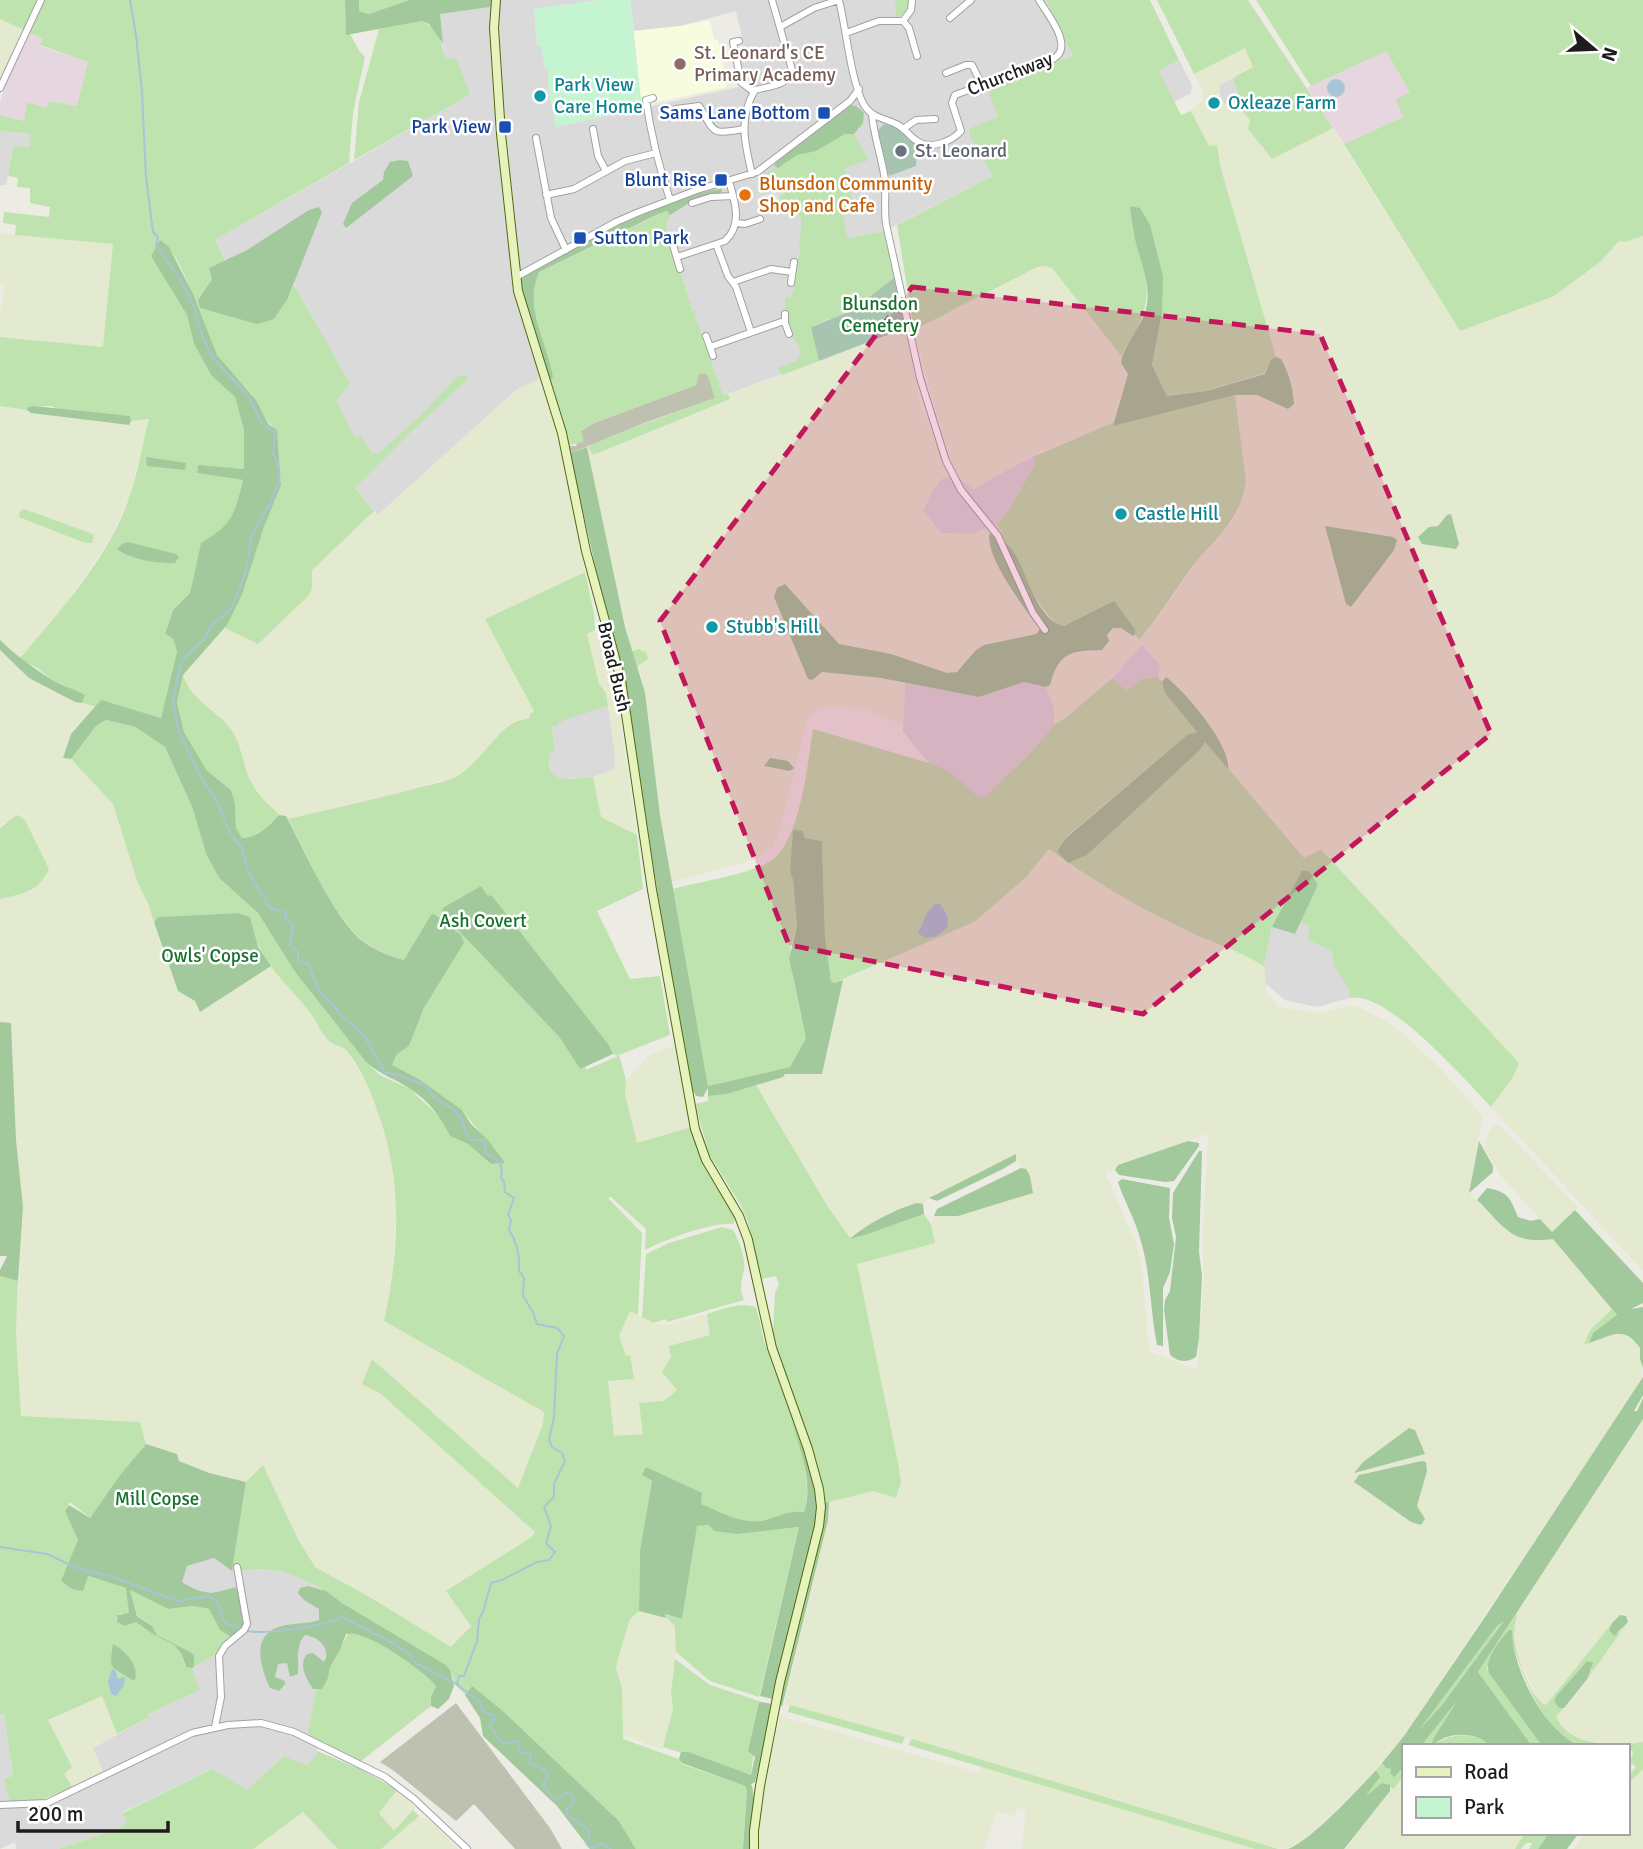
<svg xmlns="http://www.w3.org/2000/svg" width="1643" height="1849" viewBox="0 0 1643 1849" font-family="Signika,sans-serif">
<rect width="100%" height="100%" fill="#edece4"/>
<!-- residential -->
<path fill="#dbdada" d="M499 0H600L534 9 537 45H541L545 68 548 69V86L556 127 743 86 737 50 742 48 743 41 736 11 680 26 634 31 630 0H1046L1073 56 998 117 970 128 975 143 993 176 884 231 848 238 812 327 819 361 716 398 691 326 528 306 551 383 539 379 516 390 378 515 355 488 335 401 349 384 275 248 232 271 215 240 470 95 445 59 439 14 490 7 498 3Z
M1179 60 1192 85 1191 93 1173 103 1158 71Z
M1233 78 1239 99 1225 105 1220 95V84Z
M0 131 31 134 30 147H13L6 185H0Z
M1035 455V463L1010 509 997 524 1010 547 993 534 990 535 986 528 975 534 941 533 923 511 932 491 943 478 956 476 973 489Z
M1142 644 1159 664 1160 670 1158 677 1141 679 1126 690 1112 678Z
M1024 682 1046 687 1054 708V725L1034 749 985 797H979L947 771 929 763 903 732 905 683 979 697Z
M608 706 615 753V769L593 777 559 779 551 774 549 759 550 754 555 751 552 721Z
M1300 923 1311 926 1331 950 1334 966 1350 991V998L1317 1007 1285 1000 1265 983 1264 966 1272 927 1295 934Z
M214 1558 232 1571 264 1569 285 1572 315 1585 329 1597 334 1652 316 1691 317 1754 307 1765 284 1756 247 1791 212 1769 123 1812 126 1823 118 1829 58 1849H16L15 1842 0 1849V1714L4 1713 13 1776 45 1802 104 1774 93 1748 149 1717 148 1714 200 1690 192 1668 217 1654 224 1642 235 1634V1587L221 1592H197L181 1582 187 1566Z"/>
<!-- industrial -->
<path fill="#e6d6e0" d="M29 32 43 39 40 46 88 62 77 106 49 101 46 108 27 102 24 121 0 115V103L4 87Z
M1386 50 1410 92 1403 117 1344 144 1307 88Z"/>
<!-- education -->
<path fill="#f7fcde" d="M710 20 714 40H718L727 87 657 102 655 94 640 98 634 31 680 26Z"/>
<!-- construction -->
<path fill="#bec1b0" d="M707 373 716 398 567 454 565 446H576L581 431 594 423 696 385 698 374Z
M456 1703 550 1828 562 1849H515L474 1804 456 1821 394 1771 380 1762Z"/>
<!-- farmland -->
<path fill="#e4ead0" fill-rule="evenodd" d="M0 19 24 30 0 79Z
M1245 47 1253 67 1220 84V95L1225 105 1236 101 1244 105 1250 120 1248 129 1271 159 1333 128 1460 331 1612 247 1619 241 1627 242 1643 236V1271L1491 1107 1513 1077 1518 1063 1322 849 1304 859 1228 769 1229 761 1217 737 1176 684 1166 677 1162 682 1158 677 1160 670 1159 664 1143 644 1092 697 1067 717 1054 725V708L1046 687 1050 685 1054 667 1067 654 1102 650 1107 635 1113 627 1121 628 1133 636 1135 634 1139 639 1164 609 1200 558 1234 519 1245 494 1246 481 1235 395H1257L1288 409 1281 359 1276 357 1273 349 1221 169 1217 146H1209L1191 111 1203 101V91L1194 74Z
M0 233 113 244 104 347 0 337V315L5 286 0 284Z
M1044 266 1052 268 1122 357 1121 363 1128 374 1114 422 1034 455 973 489 956 476 936 412 914 330 1037 267Z
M905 328 921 405 949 477 943 478 932 491 923 511 941 533 975 534 987 528 990 535 988 540 1011 591 1040 628 1036 633 984 645 976 650 957 672 947 673 891 654 839 644 785 585 774 597 808 679H812L822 672 881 678 905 683 903 725 869 711 846 707 820 708 811 714 807 722 779 834 772 848 766 853 749 861 672 882 633 657 605 541 587 447 644 423 782 375Z
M539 379 550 406 559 442 585 572 485 619 535 711 530 719H521L495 738 472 767 455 777 366 802 288 819 286 816 279 815 253 787 234 735 219 716 203 705 188 687 183 675 225 628 258 643 312 587V570L320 561 374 511 378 515 516 390Z
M0 406 27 410 31 413 129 425 131 421 149 419 129 499 109 541 63 608 19 659 0 640Z
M595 630 609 665 618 705 637 835 600 817 593 777 614 769 615 753 606 693 599 684 587 633Z
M0 650 29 678 75 702 96 707 71 734 63 758 71 759 113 804 137 881 149 906 178 991 195 1001 200 1012 271 966 310 1013 328 1039 332 1043 342 1047 348 1053 368 1085 387 1136 397 1202 392 1283 384 1321 544 1412 543 1424 519 1489 373 1360 363 1384 381 1394 535 1532 471 1627 451 1647 368 1596 315 1567 299 1540 263 1466 246 1482 196 1470 179 1461 177 1454 146 1444 140 1422 21 1416 16 1333 23 1207 16 1140 11 1023 0 1022V899L31 892 49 869 25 820 4 823 0 828Z
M1049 849 1068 863 1171 924 1251 958 1264 966 1267 992 1279 1007 1320 1013 1350 1006 1358 1007 1387 1021 1406 1036 1442 1070 1483 1116 1469 1193 1509 1233 1542 1240 1553 1238 1612 1309 1590 1330 1585 1345 1618 1332 1636 1342 1641 1348 1642 1376 1639 1384 1404 1736 1362 1786 1307 1837 1288 1849 1271 1848 946 1749 784 1704 828 1520 829 1502 901 1482 856 1264 934 1243 931 1224 934 1216H958L1026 1169 1021 1168 1015 1155 929 1198 923 1204 907 1206 857 1232 850 1239 828 1207 756 1085 783 1077 785 1074 811 1073 816 1075 824 1064 828 1052 843 980 974 922ZM1208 1134 1202 1246 1204 1278 1197 1370 1149 1351 1142 1269 1137 1246 1105 1172 1115 1170 1118 1165ZM1409 1428 1404 1460 1354 1472 1363 1462ZM1402 1467 1427 1471 1417 1506 1422 1514 1411 1522 1356 1484 1368 1472Z
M674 1045 692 1127 637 1144 625 1094 626 1080 648 1056Z
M1500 1125 1578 1207 1552 1232 1501 1176 1484 1148 1488 1133 1493 1126Z
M630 1311 656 1324 668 1325 707 1314 711 1335 671 1357 663 1372 677 1390 664 1401 644 1434 614 1436 608 1380 634 1378 629 1355 626 1356 619 1336Z
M1643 1419V1742L1627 1744 1590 1742 1569 1734 1555 1716 1574 1697 1628 1622 1612 1623 1546 1705 1539 1701 1519 1658 1514 1634 1517 1613Z
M639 1611 666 1618 675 1626 677 1642 671 1693 673 1709 663 1750 622 1735V1688L616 1668 617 1662 630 1619Z
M102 1696 117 1734 93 1748 104 1775 73 1788 63 1774 47 1721Z
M780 1716 979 1773 982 1766 1255 1849H1022L1026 1810 1018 1808 1015 1814 1011 1816 997 1811 984 1849H759L760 1809Z
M1643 1769V1849H1573L1585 1833H1627V1785Z
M1403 1776V1833H1525L1523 1837 1515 1849H1344L1391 1788H1394Z
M397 1790 409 1800 415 1809 394 1832 379 1813Z
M303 1812 338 1849H253Z
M419 1816 433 1823 458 1849H381Z"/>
<!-- grass -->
<path fill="#bfe3ae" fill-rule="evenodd" d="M0 0H39L24 30 0 19Z
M44 0H345L346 34H350L360 52 365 57 353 113 349 163 215 240 225 259 198 300 200 308 212 311 288 298 294 284 350 384 336 401 355 438 361 436 372 453 378 454 422 414 457 377 468 375 465 382 415 428 355 488 374 511 312 570V587L309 595 258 644 225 628 242 595 263 530 281 485 277 431C266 423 263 412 256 400 245 384 228 372 217 355 199 328 187 257 160 241L152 256 187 315 194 344 211 375 235 397 244 430V469L198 466 197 473 243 480C234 515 233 524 201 544L190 593 173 610 165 632 173 639 177 651 161 718 101 701 96 707 82 703 85 695 55 682 37 668 19 659C58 614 110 556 129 498 138 473 142 445 149 419L131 421 129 416 63 411 51 406 28 407 27 410 0 406V337L103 347 113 244 15 235 16 225 3 223 4 212 49 217 50 207 30 203V188L17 187 18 178 8 176 13 146 29 147 31 134 0 131V115L24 121 27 102 46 108 49 101 77 106 88 62 40 45 43 39 29 32Z
M359 0H409L369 14 359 11Z
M898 0H908L909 7 903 15 896 17 895 1Z
M1046 0H1150L1179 60 1159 71 1181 115 1191 111 1209 146 1217 145 1221 169 1276 357 1271 359 1265 373 1205 391 1167 396 1152 365 1162 313 1136 240C1146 273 1153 294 1138 327 1133 337 1124 346 1122 357L1052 268 1044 266 1037 267 914 330 897 225 993 176 969 134 970 128 998 117 987 87 1073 56Z
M1157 0H1248L1333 128 1272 159 1248 129 1250 120 1239 107 1243 104 1236 101 1239 98 1233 78 1253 67 1245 48 1194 74Z
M1256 0H1643V236L1626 242 1619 241 1600 262 1554 296 1460 331 1344 144 1403 117 1396 99 1410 92 1386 51 1311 86Z
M422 21C437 28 443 43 445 59L456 58 470 95 354 160 359 102 379 29Z
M845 134H854L869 160 845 168 852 200 844 202 846 215 843 216 847 238 884 231 894 278 851 311 812 326 819 361 782 375 778 367 796 361 801 353C798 341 796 342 790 333 783 322 784 309 786 297L790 298C798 288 792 275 797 262 798 258 800 255 801 251L799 248 801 227V218L798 214H794L792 207 782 201 779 196 784 194 781 187 764 194 758 176 785 164 797 154 816 151Z
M667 211 670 215 666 225 669 242 672 245 692 310 698 311 694 314 723 395 728 394 730 399 593 455 588 447 611 436 715 398 707 374H699L696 385 594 423 581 431 584 442 565 446 551 383 528 306 524 279Z
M1235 395 1246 481C1242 520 1213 540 1191 568 1174 592 1158 617 1139 640L1135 634V629L1114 602 1064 626C1040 621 1010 547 997 524L1010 509 1035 463V456L1114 422 1113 425Z
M24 509 90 533 94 535 92 543H85L19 517 20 511Z
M585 572 594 613 595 630 587 634 599 684 606 693 608 706 564 720 555 727 552 726 555 751 550 754C544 787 573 778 593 777L601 817 637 835 643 889 597 911 630 979 660 976 670 1035 619 1055 626 1080 625 1094 637 1143 692 1127 705 1167 736 1219 733 1224C711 1222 665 1240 645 1250L646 1229 611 1197 608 1198 642 1233 638 1315 630 1311 619 1336 626 1356 630 1355 634 1379 608 1381 614 1436 643 1434 639 1403 664 1401 677 1390 662 1372 671 1357 669 1346 710 1335 707 1314C723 1309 739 1302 756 1307 760 1319 761 1332 765 1344 779 1386 818 1470 804 1512 788 1509 774 1521 757 1521 716 1522 679 1489 647 1467L642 1475 652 1481 640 1550 639 1611 630 1619 617 1662 616 1668 622 1688 623 1739 679 1759 682 1764 745 1786 747 1789 743 1849H636L619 1821 504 1712 471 1687 465 1694C450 1682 456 1677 446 1665L342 1603 315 1585 285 1572 264 1569 232 1571 246 1482 263 1465 298 1539 315 1567 368 1596 451 1647 471 1626 446 1591 532 1537 535 1532 381 1394 362 1384 372 1359 518 1488 543 1424 544 1412 384 1321C400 1249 403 1177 376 1107 369 1087 360 1067 347 1051 341 1045 334 1046 329 1041 320 1032 316 1019 308 1010 292 990 270 970 259 947 254 938 253 926 250 917L238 913 158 917 154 922 149 906 137 881 113 804 71 759 96 726 106 720 135 727 165 747 193 809 206 854 219 878 258 913 295 972 366 1062 380 1075 410 1089 442 1119 450 1136 468 1144 491 1164 504 1163 462 1110 419 1079 392 1065 397 1054 409 1046 424 1008 464 943 434 914 404 960C390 956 377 951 365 942 336 922 305 852 288 819 330 809 372 800 414 789 427 785 443 783 455 777 482 765 500 718 529 719L530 714 534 711 485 619ZM481 886 487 895 492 897 609 1045 613 1054 618 1056 586 1070 585 1066 580 1069 560 1038 442 913Z
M638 649 646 652 648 659 635 668 625 654Z
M183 675C194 706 221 710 235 736 243 752 244 772 254 787 260 797 271 806 279 815 267 826 258 838 242 838L236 828 235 803 231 790 207 772 184 732 177 702Z
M1158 677 1162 682 1165 693 1198 732 1187 735 1066 837 1057 851 1087 855 1199 751 1205 741 1304 858 1321 849 1519 1063 1513 1077 1491 1107C1467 1082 1386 989 1350 998V991L1334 966 1331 950 1308 940 1310 926 1300 923 1318 885 1272 927 1264 966C1236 949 1204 940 1175 925 1132 904 1088 877 1049 849L1026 877 974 922 834 983 831 981 825 937 822 841 805 838 794 830 790 872 793 880 797 927 790 948 793 979 806 1038 790 1067 708 1086 673 889C698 882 752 874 772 860 800 840 808 763 813 729L929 763 947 770 979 797H985L1034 749 1054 725 1067 717 1112 678 1126 690 1141 679Z
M17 815 25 820 49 869C37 893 25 893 0 899V828Z
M756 1085 828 1207 850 1238 871 1233 924 1214 931 1224 935 1243 857 1264 899 1468 901 1482 896 1498 873 1491 825 1503 813 1452 781 1363 773 1335 775 1292 779 1285 776 1276 761 1279 748 1222 740 1204 709 1154 695 1104 708 1101V1096L727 1094Z
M722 1227 733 1230C739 1240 746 1259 744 1270 741 1282 739 1288 744 1300L667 1322 665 1319 654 1323 642 1317 646 1254 669 1243Z
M0 1276 18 1281 16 1333 21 1416 140 1422 146 1444 120 1475 90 1518 70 1502 65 1511 78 1540 87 1576 126 1588 130 1611 127 1615 120 1613 116 1619 120 1624 136 1622 151 1633 174 1645 181 1653 185 1666 192 1668 200 1690 148 1714 149 1717 117 1734 102 1696 48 1720 72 1767 64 1774 73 1788 35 1802 10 1801 4 1779 13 1776 4 1714H0Z
M1612 1309 1617 1316 1593 1333 1589 1343 1584 1345 1590 1330Z
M710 1525 738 1534 799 1527 759 1697 710 1681 676 1652 675 1626 663 1614 682 1619 696 1526Z
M130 1590 168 1609 193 1606 209 1609 220 1630 231 1637 224 1642 217 1654 194 1667V1655L157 1635 152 1626 137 1615Z
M1517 1613C1516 1620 1514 1628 1514 1635 1515 1652 1530 1699 1546 1705L1612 1623 1609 1630 1619 1633 1628 1622 1588 1678 1592 1669 1587 1661 1557 1695 1559 1708H1564L1556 1716C1568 1747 1615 1747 1643 1742V1769L1627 1785V1777L1636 1767 1633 1764 1627 1765V1759L1632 1757 1633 1751H1627V1746C1613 1746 1591 1750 1578 1745 1541 1732 1518 1664 1509 1630L1493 1653 1487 1669 1542 1746H1532L1478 1672Z
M1504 1621 1441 1706 1420 1729 1497 1626Z
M349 1632C370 1633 422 1670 436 1686L431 1697V1706L361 1761 316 1741 308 1733 316 1691 328 1678 330 1667Z
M675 1659 710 1685 762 1702 759 1704 751 1775 663 1747 673 1709 671 1693Z
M1460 1697 1433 1739 1434 1745C1450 1733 1475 1731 1491 1746L1456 1743 1421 1746Z
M790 1705 905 1737 902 1744 788 1712Z
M912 1739 946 1749 1278 1849H1255L908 1745Z
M317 1751 360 1769 397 1790 379 1813 394 1831 413 1810 419 1816 381 1849H338L303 1812 253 1849H58L118 1829 126 1823 123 1813 212 1769 247 1790 284 1756 307 1765 317 1754Z
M1382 1763 1386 1768 1391 1769 1390 1773 1400 1772 1403 1768V1776L1394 1789 1382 1783 1366 1796 1380 1777 1376 1770Z
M1525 1833H1549L1538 1849H1529L1532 1843H1526L1521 1849H1515Z"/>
<!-- forest -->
<path fill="#a2c99c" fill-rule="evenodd" d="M345 0H359V11L369 14 409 0H492L490 7 440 14 443 44 429 24 422 21 346 35Z
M849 105 856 106 864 113 863 123 854 134H845L816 151 797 155 778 168 774 166 776 162Z
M400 160 408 161 413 176 346 228 343 224 352 203 383 180 384 172 390 162Z
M722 189 721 194 697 198 670 215 667 211 656 215 539 272C523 307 547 342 553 377L551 380C532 363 527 311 521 285L522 279C547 256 689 189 722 189Z
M1130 206 1140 208 1150 225 1163 276 1162 313 1152 365 1167 396 1206 391 1265 374 1271 359 1276 357 1281 359C1289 373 1293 388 1294 404L1288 409 1257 395H1235L1113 426 1128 374 1121 363C1124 343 1141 329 1146 309 1152 284 1140 262 1135 239 1133 228 1131 217 1130 206Z
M319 207 322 212 288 298 274 319 257 324 200 308 198 300 212 279 209 268 247 250 309 210Z
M160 240 169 247 193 294 217 355 256 400 269 425 277 430 281 485 263 530 242 595 227 625 183 675 177 702 184 732 207 771 231 790 235 803 236 828 242 838C258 838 268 826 279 815L286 816C303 848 336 922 364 942 376 951 390 956 404 960L431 915 434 914 461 935 464 943 424 1008 409 1046 397 1054 392 1065 419 1079 462 1110 471 1124 488 1140 505 1163 491 1164 468 1144 450 1136C441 1117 428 1100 410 1089 394 1078 382 1076 366 1062L295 972 258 913 219 878 206 854 193 809 165 747 135 727 106 720 96 726 71 759 63 758 71 734 101 700 161 718 177 651 173 639 165 633 173 610 190 593 201 543C233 524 234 515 243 480L197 473 198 465 244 469V430L235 397 211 375 194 344 187 315 151 256Z
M34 406 130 416 131 421 129 425 31 413 27 410 28 407Z
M587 447 625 627 645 693 660 815 708 1086 790 1067 806 1038 789 958 797 927 793 880 790 872 793 830 802 831 805 838 822 841 825 937 831 981 834 983 843 980 822 1074H785L783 1077 727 1094 708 1096V1088L703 1097 696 1096 691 1087 668 960 623 669 604 605 570 453Z
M146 457 186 463 185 470 147 466Z
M1451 514 1459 544 1456 549 1422 544 1418 537 1429 527 1438 526 1447 515Z
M1325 526 1393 537 1397 540 1394 550 1351 607 1346 604Z
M993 534C998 538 1006 543 1011 548 1027 569 1035 620 1064 626L1114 601 1135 629V634L1133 636 1121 628H1113L1107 635 1109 641 1102 650C1070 651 1059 652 1050 685L1046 687 1024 682 979 697 881 678 822 672 812 680 808 679 774 597 777 588 785 584 839 644 891 654 947 673 957 672 976 650 984 645 1036 634 1040 629C1024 607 988 562 989 535Z
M128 542 176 554 179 557 175 563C157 564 130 559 117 549L122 544Z
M0 640C16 656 35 669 54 681 64 687 75 689 85 695L82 703 75 702 29 678 0 650Z
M1166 677C1184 690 1232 746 1228 769L1205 742 1199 751 1087 855 1068 863 1057 851 1066 838 1187 735 1197 732 1165 693 1162 682Z
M770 758 788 761 794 768 790 771 764 766Z
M1302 871H1309L1318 885 1295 934 1272 927Z
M481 886 487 895 492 896 609 1045 613 1054 580 1069 560 1038 442 913 443 908Z
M238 913 250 917 258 947 271 966 200 1012 195 1001 178 991 154 922 158 917Z
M0 1022 11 1023 16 1140 23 1207 18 1281 0 1276V1270L7 1256H0Z
M1188 1141 1199 1143V1146L1174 1181 1165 1182 1119 1175 1115 1170 1118 1165Z
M1479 1141 1493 1166V1172L1469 1193Z
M1199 1151H1202L1199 1252 1202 1276 1199 1339 1196 1357C1187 1363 1178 1362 1170 1355L1164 1310 1165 1300 1170 1291 1176 1237 1172 1218 1173 1193Z
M1016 1154V1161L1003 1169 937 1201 929 1198Z
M1021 1168 1026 1169 1030 1176 1033 1193 958 1216H934L937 1209Z
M1122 1179 1170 1188 1169 1218 1174 1244 1170 1272 1163 1288V1346L1157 1345C1150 1310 1151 1273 1140 1238 1135 1219 1124 1201 1118 1182Z
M1487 1188C1509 1192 1510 1198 1518 1217L1531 1221 1540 1219 1552 1232 1575 1210 1643 1283V1303L1631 1309 1643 1307V1368L1640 1359V1348C1623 1324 1611 1336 1589 1343L1593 1333 1617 1315 1553 1239C1510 1245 1504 1226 1477 1200Z
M917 1203 923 1204 924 1214 871 1233 850 1239C864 1225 898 1208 917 1203Z
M1643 1377V1395L1634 1411H1637L1643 1398V1419L1478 1672 1532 1746H1491C1480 1735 1462 1732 1447 1737 1442 1738 1436 1743 1432 1746L1433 1739 1457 1701 1421 1746H1403V1768L1394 1777 1390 1773 1391 1769 1386 1768 1382 1763 1404 1736 1485 1617ZM1504 1621 1441 1706 1420 1729 1497 1626Z
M792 1422C804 1452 817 1481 818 1514L773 1699 760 1696 799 1527 738 1534 714 1531 709 1525 697 1526 682 1619 665 1614 666 1618 639 1611 640 1550 652 1481 642 1475 646 1467 702 1493 701 1504C721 1512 738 1523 760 1521 775 1519 789 1509 804 1512 814 1484 800 1449 792 1422Z
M1409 1428 1415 1430 1425 1454 1354 1473 1363 1462Z
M146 1444 177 1454 179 1461 209 1473 246 1482 232 1571 214 1558 187 1566 182 1582C203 1595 211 1595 235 1587 243 1594 249 1615 244 1626 242 1630 235 1634 231 1637L220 1630 209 1609 193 1606 168 1609 130 1590 137 1616 152 1626 157 1635 190 1652 194 1655V1667L192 1668 186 1667 181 1653 174 1645 151 1633 136 1622 124 1626 117 1622V1615L129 1613 126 1588 88 1576 83 1591 72 1589 61 1581 78 1540 65 1511 69 1505 90 1518 120 1475Z
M1422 1461 1426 1462 1427 1471 1417 1506 1425 1519 1421 1525 1411 1522 1354 1482 1359 1475Z
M829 1502 828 1520 782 1707 780 1704 825 1503Z
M308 1586 326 1591 342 1603 446 1665 450 1670 454 1686 449 1699 438 1709 431 1706V1697L436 1686C424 1671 364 1628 346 1634L340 1650 330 1667 328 1678 322 1689H313C306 1678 298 1665 307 1654L313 1653 324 1662C332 1648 318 1637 305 1635 295 1646 299 1661 298 1674L290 1677 287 1663 278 1664 275 1677 285 1681V1684L279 1691 270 1688C259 1664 250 1632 286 1625 297 1623 308 1624 319 1620V1609L304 1600 298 1593 300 1588Z
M1620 1615 1626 1616 1628 1622 1614 1636 1609 1630 1612 1623Z
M1509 1630H1512C1512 1668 1544 1731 1580 1746H1542L1489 1673C1484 1659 1500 1640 1509 1630Z
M113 1644C126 1652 139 1664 135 1680H132C113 1665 108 1674 113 1644Z
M1587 1661 1593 1663 1588 1678 1564 1708H1559L1554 1701 1557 1695Z
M472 1686 504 1712 619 1821 636 1849H590L557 1806 483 1736 480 1718 465 1695Z
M762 1702 772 1704 773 1707 755 1782 751 1784C758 1800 749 1830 750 1849H743L747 1790 745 1786 682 1763 679 1759 681 1752H688L751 1775 755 1757 748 1751 759 1703Z
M1376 1770 1380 1777 1366 1796 1382 1783 1390 1785V1791L1344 1849H1288C1309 1842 1359 1789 1376 1770Z
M1549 1833H1579L1567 1849H1538Z"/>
<!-- cemetery -->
<path fill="#a7c4b0" d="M884 124 897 127 917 145 916 166 889 176 876 132Z
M894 278 905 328 819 361 811 327 851 311Z"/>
<!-- park -->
<path fill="#c4f4d0" d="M600 0H630L642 108 556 127 548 86V69L545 68 541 46H537L534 9Z"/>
<!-- parking -->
<path fill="#e1e1e1" d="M775 190 780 201 763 210 757 199Z"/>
<!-- water -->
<path fill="#a8c5d7" d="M1327 88a9 9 0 1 1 18 0a9 9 0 1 1-18 0Z
M935 904H940C946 912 950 919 947 928L935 937 925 938 918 933 927 913Z
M112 1669 115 1670 118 1679 125 1677 124 1685 116 1696 111 1694 108 1681Z"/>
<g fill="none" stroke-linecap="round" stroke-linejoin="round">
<!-- stream -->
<path stroke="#a8c5d7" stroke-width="2" d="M130 0 136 35 142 92 146 177 153 232 158 237 156 245 179 277 194 306 199 327 211 356 249 397 262 424 275 432 273 454 278 462 279 480 270 504 252 535 246 571 232 608 212 625 204 639 185 657 180 666 173 701 178 730 201 777 218 803 230 834 241 846 249 873 270 908 286 913V920L293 924 290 945 298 952V961L308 964 319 990 343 1017 365 1037 385 1073 398 1075 425 1085 436 1099 450 1107 461 1118 466 1133 471 1140H485V1153C498 1159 504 1163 501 1178L504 1181 505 1192 514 1198 508 1215 511 1220 509 1230C517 1242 520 1256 519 1271L524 1278 523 1296 533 1312 537 1324 557 1328 564 1336 557 1354 554 1417 549 1440 552 1447 562 1453 565 1461 554 1484V1497L544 1507 551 1526 546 1543 555 1552 549 1560 537 1562 502 1580 491 1583 483 1612 479 1619 477 1641 464 1676H459L457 1685
M0 1547 47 1554 77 1568 110 1576 177 1601 210 1596 217 1602 225 1623 240 1628
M248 1631C265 1635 326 1626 342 1617L393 1643 408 1653 416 1663 453 1682 479 1701 484 1712 494 1715 495 1719 490 1724 491 1729C498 1733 497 1740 503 1743 508 1744 512 1741 518 1742L520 1753 531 1754 530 1763 543 1769 548 1774 547 1779 542 1784 553 1798 557 1799 565 1793 572 1795 574 1803 567 1809 566 1814 589 1830V1837L586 1842 588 1846 593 1848 600 1843 611 1849"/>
<defs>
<path id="street" d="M950 18 971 0
M903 21 909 28 917 56
M780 27 814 8 839 0C846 28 851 82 864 105 872 118 884 118 896 124 905 128 909 136 917 141 930 150 951 142 961 131L952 103 955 95 1053 59C1075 47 1048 15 1039 0
M846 33 879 21H903L911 10 912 0
M739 41 733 42 741 82 754 92
M946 73 966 65H972L982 85
M0 88 41 0
M653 98 646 100C651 135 659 167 670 200
M676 109 699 106C715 131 709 136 743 129
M872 115C874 137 882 158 885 180 886 195 884 209 886 224L920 378 946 461 961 490 998 536 1033 613 1045 630
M593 129 598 156 606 171
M903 129 916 120 935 119
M536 138 551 218 566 250
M752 174C745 145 738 118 755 90 769 86 788 86 792 70L772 0
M546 195 574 189 625 161 656 153
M692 203 711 197 733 196
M736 223 745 224 760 219
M716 244 728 276 736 287 751 332
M673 245 680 269
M677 257 725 241C743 224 735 202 729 181
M516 277 616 222 639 212 697 190 757 172 850 101 859 89
M733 282 771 269 792 272
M791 283 794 262
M785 314V323L789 334
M706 336 710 347
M713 356 710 347 784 321
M215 1727 221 1697 219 1656 225 1646 244 1630 247 1624 237 1567
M0 1805 47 1803 192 1733 228 1725 261 1723 294 1732 385 1777 414 1799 467 1849"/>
<path id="secondary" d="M496 0 494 28 501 134 518 291 562 433 586 551 621 680 652 890 695 1129 706 1160 739 1216 748 1240 772 1348 808 1449 819 1489 821 1507 819 1526 780 1682 760 1786 754 1831V1849"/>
</defs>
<!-- street casing -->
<use href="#street" stroke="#a1a1a1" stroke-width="8"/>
<!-- secondary casing -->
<use href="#secondary" stroke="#50690f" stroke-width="10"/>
<!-- street -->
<use href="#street" stroke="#fff" stroke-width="6"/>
<!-- secondary -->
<use href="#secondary" stroke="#e7f3bc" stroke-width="8"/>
</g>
<!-- marked area -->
<path fill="#c2185b" fill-opacity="0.2" stroke="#c2185b" stroke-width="5" stroke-dasharray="14 9" stroke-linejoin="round" d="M912 287 1320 334 1491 734 1143 1014 789 945 660 621Z"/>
<!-- markers -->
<circle fill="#8d6e63" stroke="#fff" stroke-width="2.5" cx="680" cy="64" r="7"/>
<g fill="#0f9aa8" stroke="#fff" stroke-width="2.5">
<circle cx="540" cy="96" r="7"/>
<circle cx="1214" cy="103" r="7"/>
<circle cx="1121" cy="514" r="7"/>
<circle cx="712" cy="627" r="7"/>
</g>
<g fill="#1a4fb4" stroke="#fff" stroke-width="2.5">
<rect x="817" y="106" width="14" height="14" rx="3.5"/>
<rect x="498" y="120" width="14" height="14" rx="3.5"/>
<rect x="714" y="173" width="14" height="14" rx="3.5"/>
<rect x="573" y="231" width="14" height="14" rx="3.5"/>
</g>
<circle fill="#6b7280" stroke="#fff" stroke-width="2.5" cx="901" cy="151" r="7"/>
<circle fill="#e8710a" stroke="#fff" stroke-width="2.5" cx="745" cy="195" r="7"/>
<g text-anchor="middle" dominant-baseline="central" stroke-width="5" stroke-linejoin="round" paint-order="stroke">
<!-- education labels -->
<g font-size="19" fill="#785e54" stroke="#fff" text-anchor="start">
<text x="694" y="53">St. Leonard's CE<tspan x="694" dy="22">Primary Academy</tspan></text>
</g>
<!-- street labels -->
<g font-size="19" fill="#1d1d1d" stroke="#fff">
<text transform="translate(1010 74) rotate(-21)">Churchway</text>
<text transform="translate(614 667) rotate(77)">Broad Bush</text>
</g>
<!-- culture labels -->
<g font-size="19" fill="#0d838f" stroke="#fff" text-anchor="start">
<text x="554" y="85">Park View<tspan x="554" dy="22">Care Home</tspan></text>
<text x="1228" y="103">Oxleaze Farm</text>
<text x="1135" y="514">Castle Hill</text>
<text x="726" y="627">Stubb's Hill</text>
</g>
<!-- transit labels -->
<g font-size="19" fill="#164399" stroke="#fff" text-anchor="end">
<text x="810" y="113">Sams Lane Bottom</text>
<text x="491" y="127">Park View</text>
<text x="707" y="180">Blunt Rise</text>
<text x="594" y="238" text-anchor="start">Sutton Park</text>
</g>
<!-- worship labels -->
<g font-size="19" fill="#5b616d" stroke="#fff" text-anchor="start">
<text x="915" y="151">St. Leonard</text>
</g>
<!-- food labels -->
<g font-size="19" fill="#c56008" stroke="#fff" text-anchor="start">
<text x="759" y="184">Blunsdon Community<tspan x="759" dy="22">Shop and Cafe</tspan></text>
</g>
<!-- park labels -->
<g font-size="19" fill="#15712c" stroke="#fff">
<text x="880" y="304">Blunsdon<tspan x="880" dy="22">Cemetery</tspan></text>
<text x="483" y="921">Ash Covert</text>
<text x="210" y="956">Owls' Copse</text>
<text x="157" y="1499">Mill Copse</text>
</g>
</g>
<!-- legend -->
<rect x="1402" y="1744" width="228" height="91" fill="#ffffff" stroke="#a5a5a5" stroke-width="2"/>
<rect x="1416" y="1767" width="35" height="10" fill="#e7f3bc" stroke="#a5a5a5" stroke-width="2"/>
<text x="1464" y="1779" font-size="21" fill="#1d1d1d">Road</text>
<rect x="1416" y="1797" width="35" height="21" fill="#c4f4d0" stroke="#a5a5a5" stroke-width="2"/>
<text x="1464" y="1814" font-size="21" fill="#1d1d1d">Park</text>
<!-- north arrow -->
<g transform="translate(1594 49) rotate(109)" stroke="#ffffff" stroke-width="5" paint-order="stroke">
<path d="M0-5L12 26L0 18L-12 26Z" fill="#1d1d1d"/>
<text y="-10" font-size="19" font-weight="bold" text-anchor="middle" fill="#1d1d1d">N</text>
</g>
<!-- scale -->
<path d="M18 1821v10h150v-10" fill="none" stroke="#1d1d1d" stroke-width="3.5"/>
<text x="28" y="1821" font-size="21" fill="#1d1d1d" stroke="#ffffff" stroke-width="5" paint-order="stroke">200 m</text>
</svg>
